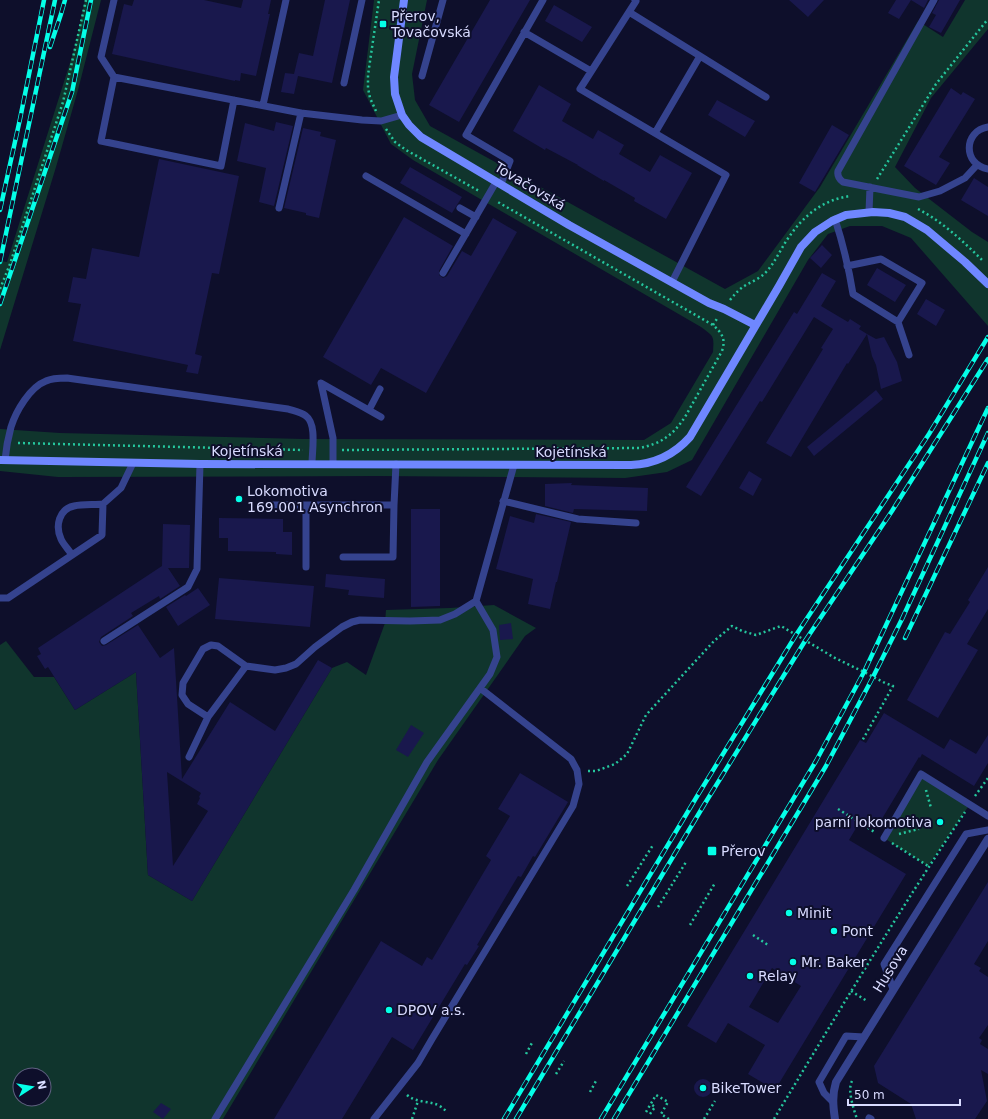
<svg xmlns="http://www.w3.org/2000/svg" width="988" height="1119" viewBox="0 0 988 1119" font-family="'DejaVu Sans',sans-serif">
<rect width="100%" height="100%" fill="#0e0f2b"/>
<!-- green -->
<path fill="#10352d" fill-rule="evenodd" d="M85 0H101L78 90 56 167 0 350V261L7 262 75 47Z
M374 0H427L412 74 415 100 430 126 725 289 758 271 820 187 918 21 943 37 965 0H988V29L931 98 895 167 915 188 972 232 988 242V326L911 238 882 226H850L828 234 808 260 692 460 667 472 625 478 376 476 58 477 0 471V429L60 433 303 439 644 440 671 423 713 352C714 335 714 337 701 327L413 160 391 144 363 90Z
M494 605 536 628 525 636 438 760 223 1119H0V645L6 641 34 677H54L75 710 136 672 148 875 192 901 332 668 347 662 366 675 385 623 386 610 450 608ZM20 1075H44V1099H20Z
M921 774 970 804 928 866 884 838Z"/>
<!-- building -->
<path fill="#19184d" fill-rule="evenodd" d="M134 0H204L241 8 243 0H271L268 14H270L256 76 241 73 240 81 235 80V81L112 54 124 4 132 6Z
M325 0H350L332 83 298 76 294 94 281 92 285 73 294 74 299 53 313 56Z
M490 0H530L459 122 429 105Z
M789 0H824L808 17Z
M896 0H928L924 8 911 0 899 19 888 13Z
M939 0H960L941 33 929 27 936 15 932 13Z
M554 5 592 27 582 42 545 21Z
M539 85 571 104 562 121 593 139 598 130 624 145 619 154 650 172 660 155 692 173 666 219 634 201 635 198 604 180V181L577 165H578L546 148 545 150 513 131Z
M951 88 961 95 963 92 975 99 939 157 950 163 936 185 904 166Z
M717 100 755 121 745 137 708 115Z
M276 122 293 126 274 206 259 202 266 168 237 161 245 123 274 131Z
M832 125 849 135 815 192 799 183Z
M303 128 321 132 320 136 336 140 319 218 306 215V213L284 208Z
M159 159 239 176 219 274 212 273 195 354 202 356 198 374 186 372 188 365 73 341 81 304 68 302 73 277 86 279 92 248 139 257Z
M410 167 462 197 452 213 400 183Z
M974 178 988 187V216L961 200Z
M404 217 453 246 439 271V275L443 278 447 276 462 251 471 256 493 218 517 232 426 393 381 368 371 385 323 357Z
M822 245 832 255 821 268 810 258Z
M877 268 906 285 895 302 867 285Z
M822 273 836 281 821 306 848 322 850 319 861 326 859 329 867 334 848 364 847 363 791 457 766 443 823 349 821 348 833 329 814 317 762 402 760 401 701 496 686 487 794 312 797 314Z
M926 299 945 310 936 326 917 314Z
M867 334 876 339 884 337 897 362 902 381 881 389 876 365 872 356Z
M876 390 883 399 814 456 807 447Z
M749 471 762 479 753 496 739 488Z
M572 483 571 485 648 488 647 511 574 509 573 513 545 506V484Z
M411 509H440V606L411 607Z
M536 514 571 522 557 582H556L550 609 528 604 533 579 496 569 510 516 534 523Z
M219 518 283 519V532H292V555L276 554V552L228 551V538H219Z
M163 524 190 525 189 568H168L180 586 160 599 159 596 131 613 133 616 101 637 99 642 102 646 106 645 138 625 160 658 174 648 182 779 230 702 275 731 318 660 332 668 192 901 148 875 136 672 75 710 48 667 45 669 37 656 41 654 38 648 162 566ZM167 772 201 793 199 797 200 798 197 804 208 811 173 866Z
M988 567V609L967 644 978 650 938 718 907 700 945 632 950 634 970 602 968 600Z
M326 574 385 579 384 598 348 595 349 590 325 587Z
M219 578 314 586 310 627 215 619Z
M198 588 210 605 178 626 166 607 185 595 186 596Z
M511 623 513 639 500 640 499 625Z
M884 713 944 749 950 739 976 754 988 735V763L974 786 922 754 920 758 919 757 877 827 862 818 849 840 906 874 775 1090 748 1074 765 1045 728 1023 716 1043 687 1026 860 740 866 743ZM772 968 801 986 778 1023 749 1007Z
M411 725 424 733 408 757 396 750Z
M520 773 568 802 535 857 533 856 521 877 518 876 477 945 479 946 467 965 465 964 413 1050 392 1037 342 1119H274L381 941 422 966 427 957 432 960 491 860 486 856 510 816 498 809Z
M988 882V941L974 964 981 968 979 971 988 977V1025L979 1038 982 1040 980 1044 988 1049V1074L981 1070 987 1101 975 1119H916L911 1104 878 1083 874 1066Z
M694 1088a9 9 0 1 1 18 0a9 9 0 1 1-18 0Z
M161 1103 171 1109 163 1119 153 1112Z"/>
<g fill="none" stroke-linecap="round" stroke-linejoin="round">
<!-- path -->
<path stroke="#25c69d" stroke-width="2.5" stroke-dasharray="2 3" stroke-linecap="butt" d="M376 111 370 98 368 88V75L379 0
M386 129 395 142 406 150 479 191
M877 179 936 84 988 19
M918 209C943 222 964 242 984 262
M0 289 10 264 63 102 86 0
M730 300C735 294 739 289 746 285 753 281 761 278 767 271 776 261 781 248 789 237 804 215 824 199 851 196
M713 325 718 317
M18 443 303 450
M342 450 639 448C661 444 673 435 685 417L722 351C726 339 722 333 713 325L496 201
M588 771H596L615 764 627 754 646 715 714 641 732 626 742 631 756 635 781 626 835 658 864 672 885 683 893 686 862 741
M926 790 931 808
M975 796 988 778
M838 809 876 833
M899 834 919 829
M892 843 928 866
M627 886 653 845
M658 907 686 862
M690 925 715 883
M753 935 768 945
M851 991 867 1001
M526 1054 533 1041
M556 1074 564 1061
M852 1081C847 1090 854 1110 857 1119
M590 1092 596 1081
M407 1095C415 1102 426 1101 435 1104 439 1105 443 1108 446 1111
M646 1112 656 1095 668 1102 661 1114 669 1119
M650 1114 655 1107 651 1104
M412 1119 418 1101
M704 1119 715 1101
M774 1119C836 1016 898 912 965 812"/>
<!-- lane -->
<path stroke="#35438e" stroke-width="7" d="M114 0 101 57 114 77
M934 0 838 171C837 176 839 179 843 182L919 197 940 191 965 178 977 165
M629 12 636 1 635 0
M524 32 591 71
M700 56 766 97
M422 76 443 0
M344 83 362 0
M234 100 221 166 101 141 114 77 301 113 362 120 381 121 402 115
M263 105 286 0
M988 127C963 131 963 165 988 169
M655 133 700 56 629 12 580 89 726 175 672 282
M366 176 466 234
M501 184 510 161 466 135 543 0
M279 208 301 113
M460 208 476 217
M869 212 870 187
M835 219C843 244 849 269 853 294L898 322 922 283 881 259 847 266
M443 273 496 182
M898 322 909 355
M369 410 380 389
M5 460C6 449 8 438 11 427 16 411 30 387 46 381 52 378 60 378 67 378L288 409C294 411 301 412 306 416 317 424 312 451 312 464
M333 464V438L321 383 381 417
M503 501 578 519 636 523
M271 505H394L396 464
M72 555C69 550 63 544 61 539 55 526 59 509 74 506 83 504 94 505 103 504
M343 557H393L394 505
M306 567V505
M0 598H8L102 535 103 504 121 488 133 463
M104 641 188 587 197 569 200 464
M208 717 188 704 182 695 183 683 203 649 211 645 218 646 246 666
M189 757 208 717 246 666 275 670 286 668 296 664 315 647 342 627 352 622 360 620 410 621 440 620 455 614 476 601 514 465
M884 838 921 774 988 816
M893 989 884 964 966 834 988 830
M833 1102 824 1093 819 1082 846 1036 864 1037
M869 1118 871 1119
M215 1119 354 890 427 762 490 674 497 657 493 630 476 601
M374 1119 418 1063 432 1039 573 806 579 784 577 770 571 759 480 688"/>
<!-- street -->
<path stroke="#35438e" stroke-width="8" d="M835 1119C833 1106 832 1095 836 1082L950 899 988 839"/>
<!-- secondary -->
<path stroke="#6f87ff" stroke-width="8" d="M404 0 394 77 395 94 402 115 409 125 421 137 569 225 709 303 724 309 755 325
M0 460 200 464 631 465C655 464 674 455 690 437L779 286 801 247 815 232 832 221 846 215 873 212 889 213 905 217 927 230 965 262 988 284"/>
<defs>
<path id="rail" d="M50 47 61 14 65 0
M0 210 20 119 44 0
M0 262 55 0
M0 304 72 92 91 0
M905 638 988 463
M504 1119 696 798 796 635 929 434 988 337
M516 1119 704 805 805 641 892 511 988 359
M601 1119 816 761 864 672 988 408
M614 1119 826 766 873 677 902 619 988 433"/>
</defs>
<!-- rail casing -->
<use href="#rail" stroke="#04ffe8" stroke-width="4.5"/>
<!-- rail -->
<use href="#rail" stroke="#0e0f2b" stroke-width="3" stroke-dasharray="9" stroke-linecap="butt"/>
</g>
<!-- markers -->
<g fill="#04ffe8" stroke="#0e0f2b" stroke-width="1.5">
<rect x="379" y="20" width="8" height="8" rx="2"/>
<circle cx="239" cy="499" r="4"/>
<circle cx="940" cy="822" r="4"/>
<rect x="707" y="846" width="10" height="10" rx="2"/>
<circle cx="789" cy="913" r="4"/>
<circle cx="834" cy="931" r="4"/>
<circle cx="793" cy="962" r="4"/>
<circle cx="750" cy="976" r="4"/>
<circle cx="389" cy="1010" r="4"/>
<circle cx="703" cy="1088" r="4"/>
</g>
<g text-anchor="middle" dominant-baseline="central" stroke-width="4" stroke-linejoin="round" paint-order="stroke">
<!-- poi labels -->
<g font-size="14" fill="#d8dbff" stroke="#0e0f2b" text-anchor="start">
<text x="391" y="16">Přerov,<tspan x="391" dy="16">Tovačovská</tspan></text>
<text x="247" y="491">Lokomotiva<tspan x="247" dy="16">169.001 Asynchron</tspan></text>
<text x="932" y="822" text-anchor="end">parní lokomotiva</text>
<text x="721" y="851">Přerov</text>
<text x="797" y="913">Minit</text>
<text x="842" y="931">Pont</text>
<text x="801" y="962">Mr. Baker</text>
<text x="758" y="976">Relay</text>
<text x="397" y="1010">DPOV a.s.</text>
<text x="711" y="1088">BikeTower</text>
</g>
<!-- street labels -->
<g font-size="14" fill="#d8dbff" stroke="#0e0f2b">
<text transform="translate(530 186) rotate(31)">Tovačovská</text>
<text x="247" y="451">Kojetínská</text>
<text x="571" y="452">Kojetínská</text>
<text transform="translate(890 969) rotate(-58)">Husova</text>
</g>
</g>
<!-- north arrow -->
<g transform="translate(32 1087) rotate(78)"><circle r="19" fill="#0e0f2b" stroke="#5f6180"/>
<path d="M0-3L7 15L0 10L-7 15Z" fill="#04ffe8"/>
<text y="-6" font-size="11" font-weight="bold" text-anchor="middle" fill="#d8dbff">N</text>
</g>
<!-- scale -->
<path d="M848 1099v6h112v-6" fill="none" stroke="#d8dbff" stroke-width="2"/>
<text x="854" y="1099" font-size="12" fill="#d8dbff" stroke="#0e0f2b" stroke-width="3" paint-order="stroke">50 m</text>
</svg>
